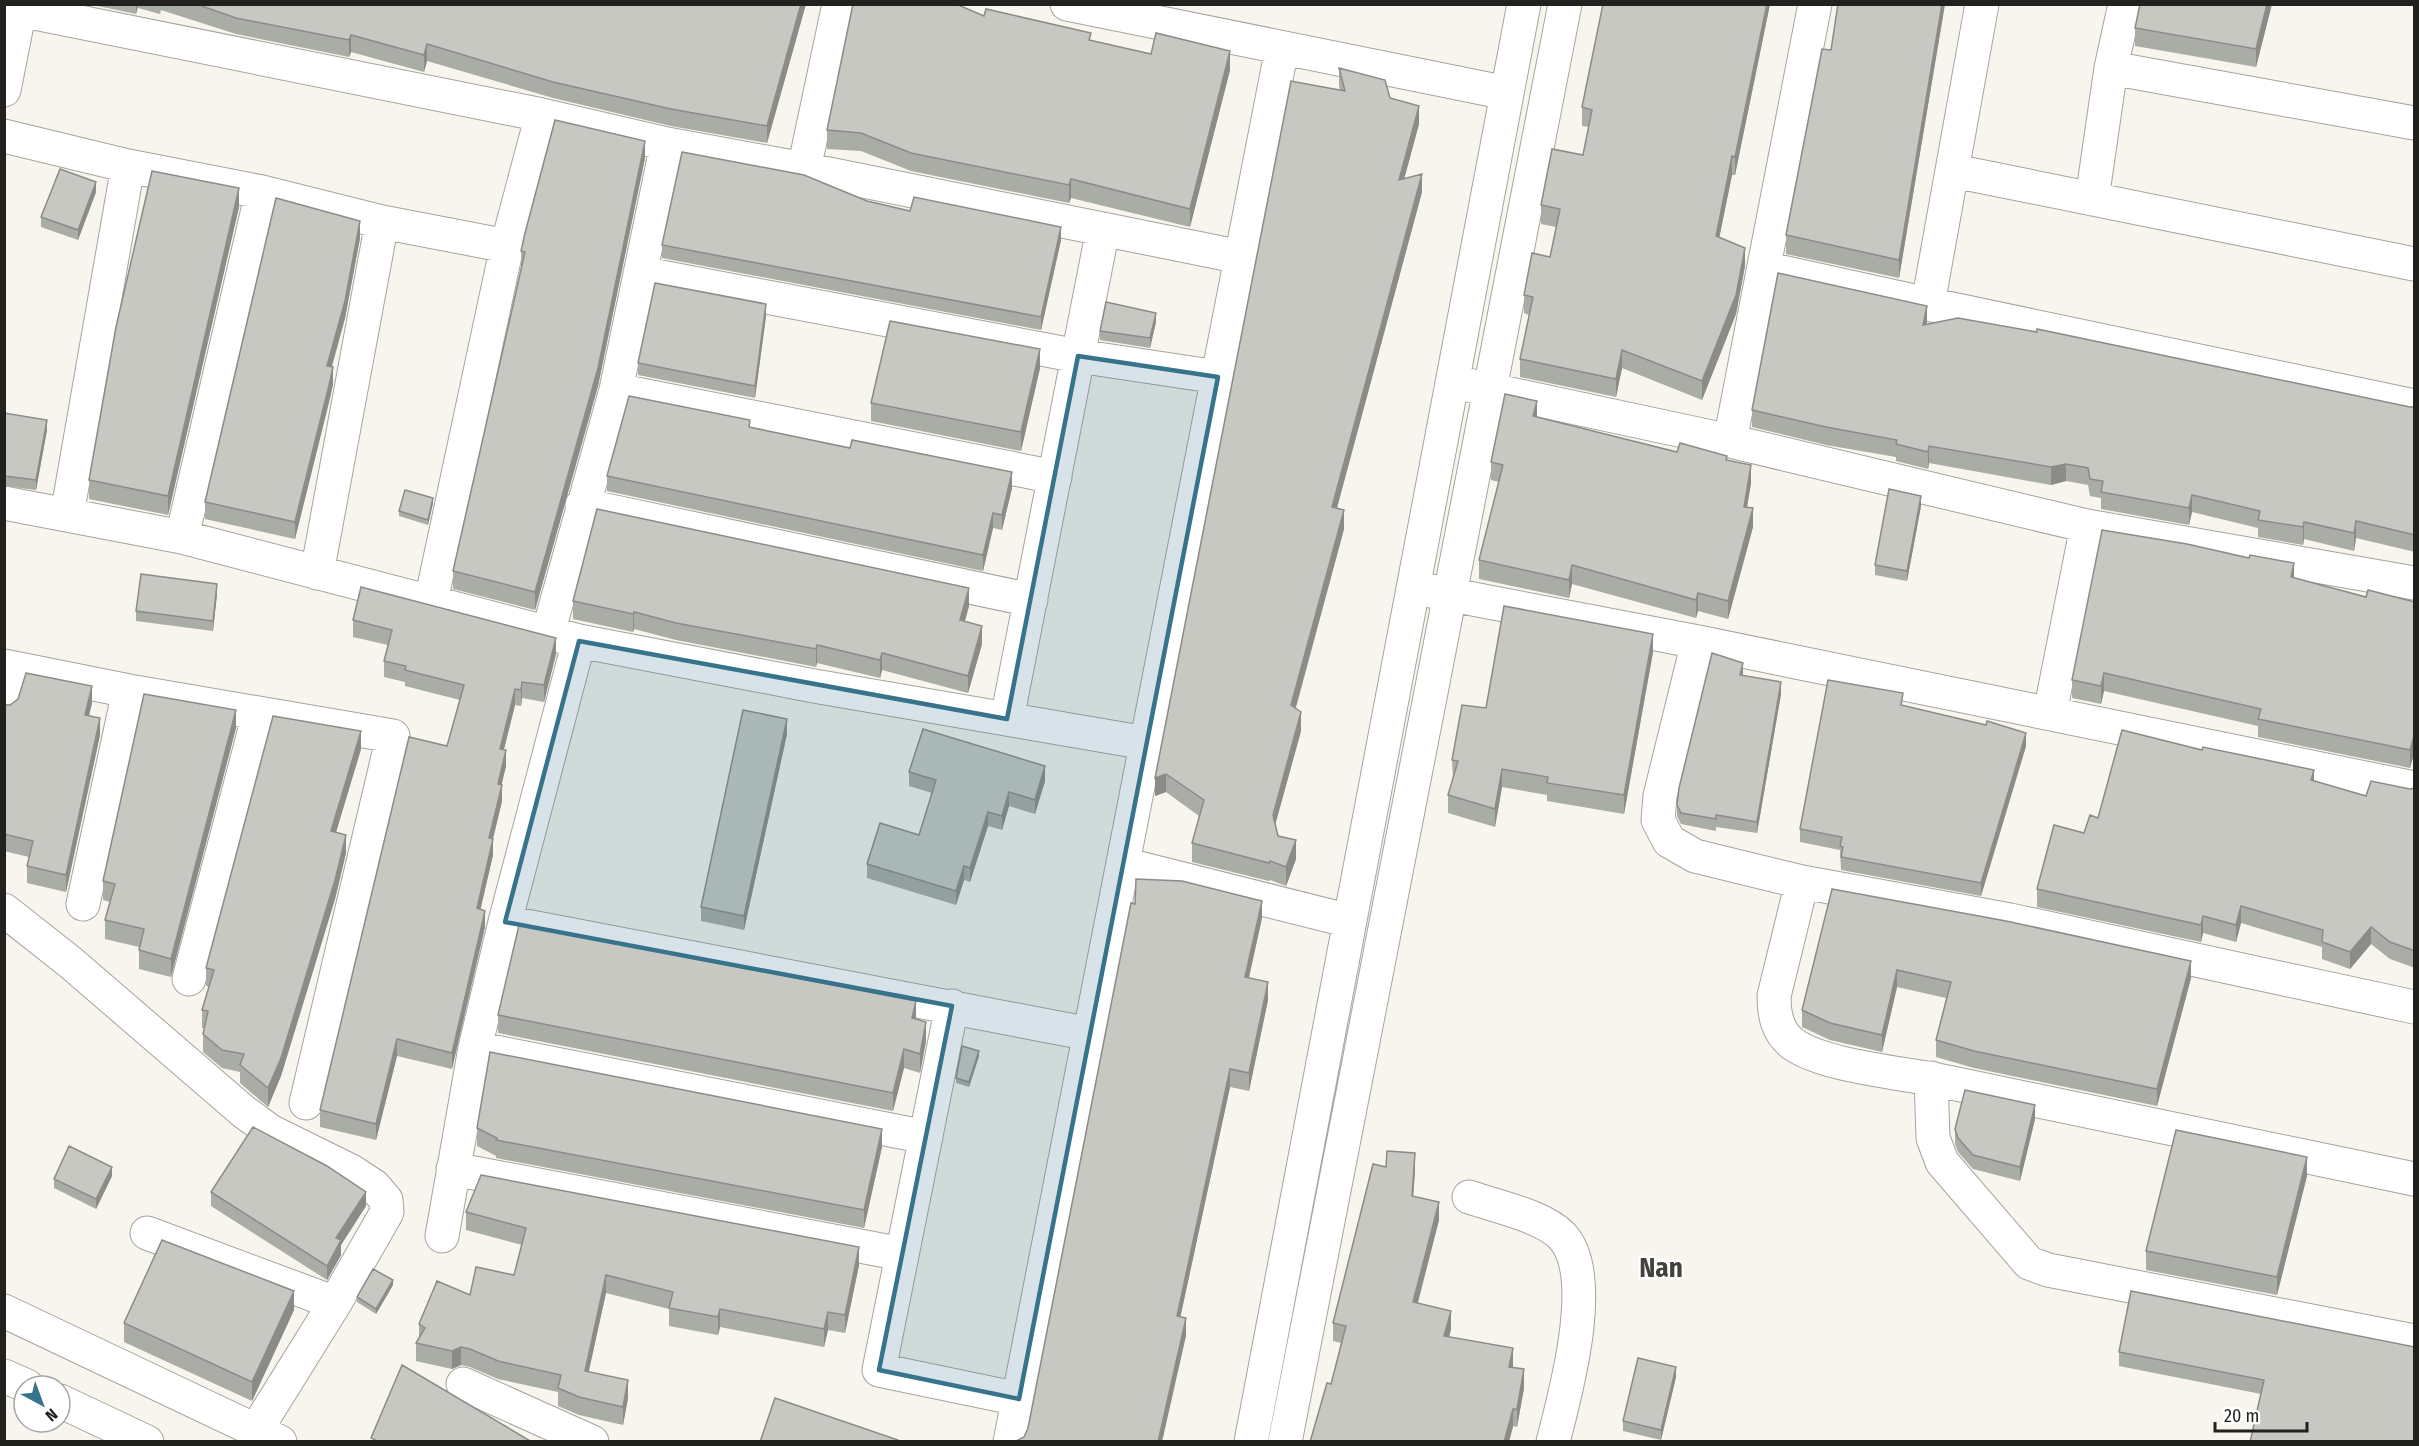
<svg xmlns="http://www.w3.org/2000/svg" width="2419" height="1446" viewBox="0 0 2419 1446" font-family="'Fira Sans Condensed',sans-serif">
<rect width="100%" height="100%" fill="#f7f5ed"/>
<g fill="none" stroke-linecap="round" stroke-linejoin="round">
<defs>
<path id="minor" d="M1067 4 1507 93
M20 10 542 115 667 144 804 169 1241 257
M2111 68 2414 123
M4 90 21 4
M4 136 128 166 262 192 382 222 507 246 542 115
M804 169 839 4
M1954 171 2414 264
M2092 199 2111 68 2125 4
M1764 268 1928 304 1982 4
M640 273 1078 356 1218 377
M1928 304 2414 406
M1468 385 1730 441 2087 526 2414 583
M616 390 1055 477
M1730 441 1815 4
M4 503 182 537 579 641 814 686 1146 743
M582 505 1031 600
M67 515 128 166
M182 537 262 192
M317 573 382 222
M1431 591 1698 642 2414 788
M431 601 507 246
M548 633 616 390 667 144
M1698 642 1660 796 1658 820 1669 841 1695 856 1802 882 2010 920 2414 1007
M4 666 129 691 393 736 306 1103
M4 704 12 668
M2050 713 2087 526
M1007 719 1103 229
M1123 864 1350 921
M1802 882 1774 996C1774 1014 1777 1032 1793 1044 1825 1067 1906 1073 1947 1082 2103 1114 2259 1146 2414 1179
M83 904 129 691
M4 910 70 962 244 1112 270 1131 351 1171 374 1186 386 1200 387 1212 335 1303 256 1430
M505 922 1090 1034
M189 979 259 714
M952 1006 879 1370 1019 1399
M475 1048 926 1137
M1931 1078 1933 1138 1942 1162 2029 1263 2048 1270 2414 1341
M453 1169 902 1254
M1469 1197C1495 1206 1543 1216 1562 1236 1599 1275 1565 1395 1553 1442
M147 1233 335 1303
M442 1236 475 1048 505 922 579 641
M4 1311 280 1442
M4 1376 27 1386
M463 1384 592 1442
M60 1401 147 1442
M1010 1442 1282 48
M1251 1442 1524 4
M1285 1442 1565 4"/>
</defs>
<!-- minor casing -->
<use href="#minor" stroke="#a6a49d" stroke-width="35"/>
<!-- minor -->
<use href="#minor" stroke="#fff" stroke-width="33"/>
</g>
<!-- wall -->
<path fill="#aaaca6" d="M88 4H806L767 143 671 126 553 98 427 61 424 72 351 52 349 57 236 34 161 10 160 14 138 8 136 14Z
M1603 4H1770L1735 175H1732L1719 237 1745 266 1736 314 1702 400 1622 368 1616 397 1520 377V359L1529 315 1524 313V295L1550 257 1556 227 1541 224V205L1583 155 1589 127 1582 126V107Z
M1838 4H1945L1899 278 1786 254V235L1831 50Z
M2140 4H2272L2256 67 2135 46V28Z
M984 16 1151 54 1230 70 1190 227 1071 198 1069 203 911 171 861 151 827 149V130Z
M1339 68 1390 98 1419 124 1404 179 1422 192 1337 508 1344 529 1296 708 1301 731 1275 824 1278 836 1296 859 1286 886 1270 880 1269 881 1192 862V843L1199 816 1166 792 1155 796 1340 90 1339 86Z
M645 158 598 386 535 610 453 589V571L521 268V251Z
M96 192 78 240 41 227V217Z
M867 201 910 211 1061 240 1041 330 662 258V245Z
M239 207 168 515 89 499V480Z
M360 238 345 318 332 367 333 384 330 398 295 539 205 519V502Z
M766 316 755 398 638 375V363Z
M1156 322 1150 348 1100 340V331Z
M1927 325 2410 407H2415V552L2356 538 2354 551 2304 539 2303 545 2258 537V528L2192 512 2189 525 2101 509V498L2090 496 2088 485 2066 481 2051 485 1929 463 1928 469 1896 461V457L1826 445 1752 427V410Z
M1040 368 1021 451 871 421V403Z
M4 413 47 430 36 490 4 486Z
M1537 417 1677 452 1727 460 1751 483 1747 507 1753 527 1728 619 1698 611 1696 618 1572 584 1569 598 1479 579V560L1499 482 1491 480V462Z
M750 427 850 448 1012 488 1002 530 993 528 983 571 607 491V476Z
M433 503 428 525 399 516V511Z
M1921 506 1907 581 1875 575V565Z
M2294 578 2366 597 2415 602V750L2410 768 2258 737V726L2104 691 2101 704 2072 698V680Z
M217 594 213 631 136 621V611Z
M573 601 969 606 965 621 982 644 968 693 882 670 880 678 817 663 816 667 676 640 634 629 633 632 573 619Z
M353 620 556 654 544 702 522 698 521 706 515 705 504 749 506 766 501 785 502 801 493 839V855L480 909 485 927 452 1069 397 1056 376 1140 320 1127V1110L447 746 460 700 405 686V682L384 677V661L388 645 353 637Z
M1653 652 1624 814 1547 801V795L1502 787 1495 827 1448 813V795L1453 779 1452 760 1486 708Z
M1743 674V676L1781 694 1757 833 1716 827V831L1681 824 1677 816V805Z
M92 703 89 716 100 735 66 892 27 883V866L29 857 4 851V705Z
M1903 705 2026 746 1981 896 1841 870 1840 850 1800 842V829Z
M236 728 171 977 139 969V947L105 939V920L110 902 103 900V881Z
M787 734 744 930 701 921V907Z
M361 749 336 832 346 853 335 899 281 1076 268 1107 240 1083V1072L222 1068 203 1052V1034L205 1028H202V1010L209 987 206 986V968Z
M909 772 1045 781 1035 814 1009 806 1002 830 988 826 970 882 964 880 956 905 867 878V864L919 835 932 793 909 786Z
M2314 781 2366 796 2415 788V968L2390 959 2371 944 2350 969 2322 959V947L2241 923 2236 942 2203 933 2201 942 2037 907V889L2098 818Z
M1832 889 2191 978 2157 1106 1974 1068 1936 1057V1040L1946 998 1897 987 1882 1052 1830 1040 1802 1027V1010Z
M1262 918 1249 978 1268 1000 1249 1091 1230 1087 1180 1317 1186 1336 1024 1437Z
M498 1015 916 1019 926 1041 920 1073 904 1068 893 1111 498 1033Z
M979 1056 969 1087 956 1083V1078Z
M2035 1119 2020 1181 1973 1169 1958 1152 1955 1144V1129Z
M477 1128 882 1147 864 1228 496 1158V1156L477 1146Z
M1386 1167 1415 1171 1413 1196 1439 1220 1418 1303 1451 1329 1449 1337 1512 1367 1524 1388 1517 1427 1331 1384 1341 1343 1333 1341V1323Z
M112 1176 96 1209 54 1188V1179Z
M2307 1176 2277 1295 2146 1270V1251Z
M211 1192 366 1206 341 1245V1255L327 1280 211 1206Z
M466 1212 859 1265 845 1333 828 1330 824 1347 720 1327 718 1335 669 1326V1309L606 1293 588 1372 628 1398 623 1425 579 1415 558 1406V1392L498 1379 470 1367 461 1365 452 1369 416 1361V1343L419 1339V1324L470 1295 514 1275 522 1245 466 1230Z
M393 1285 376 1314 357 1302V1297Z
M294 1310 252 1401 124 1342V1323Z
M2415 1347 2261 1394 2119 1366V1352Z
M1676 1377 1661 1440 1623 1431V1421Z"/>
<!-- shaded-wall -->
<path fill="#8b8c87" d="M136 4H138L136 14Z
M801 4H806L767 143V126Z
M1767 4H1770L1735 175V157Z
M1942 4H1945L1899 278V260Z
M2267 4H2272L2256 67V49Z
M351 35V52L349 57V40Z
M427 44V61L424 72V55Z
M1230 51V70L1190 227V209Z
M1419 106V124L1399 198V180Z
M645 141V158L598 386 535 610V592Z
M1732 156V175L1716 254V236Z
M1422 174V192L1332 526V507Z
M1071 179V198L1069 203V185Z
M96 182V192L78 240V230Z
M239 188V207L168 515V496Z
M360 221V238L345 318 327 383V366Z
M1061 227V240L1041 330V317Z
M1745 248V266L1736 314 1702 400V381Z
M766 304V316L755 398V386Z
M1927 306V323L1923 342V325Z
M1156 313V322L1150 348V338Z
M1040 349V368L1021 451V432Z
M1622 350V368L1616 397V379Z
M333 367V384L330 398 295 539V522Z
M1537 401V419L1533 416Z
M47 420V430L36 490V480Z
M1929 446V463L1928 469V452Z
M2066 464V481L2051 485V467Z
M1751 465V483L1744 525V507Z
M1012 472V488L1002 530V515Z
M2192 495V512L2189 525V508Z
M1921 496V506L1907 581V571Z
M433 498V503L428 525V520Z
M1753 508V527L1728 619V601Z
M1344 510V529L1291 724V705Z
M993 513V528L983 571V555Z
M2356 521V538L2354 551V533Z
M2304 522V539L2303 545V527Z
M2294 563V581L2291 577Z
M1572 565V584L1569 598V580Z
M217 584V594L213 631V621Z
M969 588V606L960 638V620Z
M1698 593V611L1696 618V600Z
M634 612V629L633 632V614Z
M982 626V644L968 693V676Z
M1653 634V652L1624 814V795Z
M556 638V654L544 702V685Z
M817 645V663L816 667V649Z
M882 653V670L880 678V660Z
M1743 663V674L1740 687V675Z
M2104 673V691L2101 704V686Z
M522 682V698L521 706V690Z
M1781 682V694L1757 833V822Z
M92 686V703L85 732V715Z
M515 689V705L500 765V749Z
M236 710V728L171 977V959Z
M1301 712V731L1273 833V815Z
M100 718V735L66 892V875Z
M787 719V734L744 930V916Z
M361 731V749L331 849V831Z
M2415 732V750L2410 768V750Z
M2026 733V746L1981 896V883Z
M506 750V766L498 800V784Z
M1045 766V781L1035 814V800Z
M1502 769V787L1495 827V809Z
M2314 770V787L2311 780Z
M1166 774V792L1155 796V778Z
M502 785V801L489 855V838Z
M1009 792V806L1002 830V816Z
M988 812V826L970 882V868Z
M346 835V853L335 899 281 1076 268 1107V1088Z
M493 839V855L477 925V908Z
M1296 840V859L1286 886V867Z
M964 866V880L956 905V891Z
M1262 901V918L1245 994V977Z
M2241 906V923L2236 942V925Z
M485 911V927L452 1069V1053Z
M2203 916V933L2201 942V925Z
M2371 927V944L2350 969V952Z
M2191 961V978L2157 1106V1089Z
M1897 970V987L1882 1052V1035Z
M1268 982V1000L1249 1091V1073Z
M916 1001V1020L912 1018Z
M926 1022V1041L920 1073V1054Z
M397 1039V1056L376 1140V1124Z
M904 1049V1068L893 1111V1093Z
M979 1051V1056L969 1087V1082Z
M1230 1069V1087L1177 1333V1316Z
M2035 1105V1119L2020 1181V1167Z
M882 1129V1147L864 1228V1210Z
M1415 1153V1171L1412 1214V1196Z
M2307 1157V1176L2277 1295V1277Z
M112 1167V1176L96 1209V1199Z
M366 1192V1206L341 1245V1255L327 1280V1266L336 1238Z
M1439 1202V1220L1413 1320V1302Z
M859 1247V1265L845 1333V1315Z
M606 1275V1293L585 1389V1371Z
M393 1280V1285L376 1314V1309Z
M294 1291V1310L252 1401V1382Z
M720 1309V1327L718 1335V1317Z
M1451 1311V1329L1444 1355V1336Z
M828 1312V1330L824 1347V1329Z
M1186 1318V1336L1162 1442H1158Z
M461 1347V1365L452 1369V1351Z
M1513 1348V1366L1509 1385V1367Z
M1676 1367V1377L1661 1440V1430Z
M1524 1369V1388L1517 1427V1409Z
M628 1380V1398L623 1425V1407Z
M1513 1409V1427L1509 1442H1504Z"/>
<!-- building -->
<path fill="#c6c8c1" stroke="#8b8c87" stroke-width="1.5" d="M196 4H801L767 126 671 109 553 82 427 44 424 55 351 35 349 40 236 18Z
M853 4H956L984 16 986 9 1091 33 1089 40 1151 54 1156 33 1230 51 1190 209 1071 179 1069 185 911 153 861 133 827 130Z
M1603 4H1767L1735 157 1732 156 1716 236 1745 248 1736 295 1702 381 1622 350 1616 379 1520 359 1533 297 1524 295 1532 253 1550 257 1560 209 1541 205 1552 149 1583 155 1592 110 1582 107Z
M1838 4H1942L1899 260 1786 235 1822 49 1831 50Z
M2140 4H2267L2256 49 2135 28Z
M1339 68 1385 80 1390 98 1419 106 1399 180 1422 174 1332 507 1344 510 1291 705 1301 712 1273 815 1278 836 1296 840 1286 867 1270 861 1269 863 1192 843 1204 800 1166 774 1155 778 1291 81 1345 91Z
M555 120 645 141 598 368 535 592 453 571 525 252 521 251 525 233Z
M682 152 804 175 867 201 910 211 914 197 1061 227 1041 317 662 245Z
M60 169 96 182 78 230 41 217Z
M152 171 239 188 168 496 89 480 116 327Z
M276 198 360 221 345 301 327 366 333 367 330 381 295 522 205 502Z
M1778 273 1927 306 1923 325 1958 318 2037 332V329L2410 407H2415V535L2356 521 2354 533 2304 522 2303 527 2258 520 2260 511 2192 495 2189 508 2101 492 2103 481 2090 479 2088 468 2066 464 2051 467 1929 446 1928 452 1896 444 1897 440 1826 427 1752 410Z
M655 283 766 304 755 386 638 363Z
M1106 302 1156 313 1150 338 1100 331Z
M890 321 1040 349 1021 432 871 403Z
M1505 394 1537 401 1533 416 1677 452 1680 443 1727 456 1726 460 1751 465 1744 507 1753 508 1728 601 1698 593 1696 600 1572 565 1569 580 1479 560 1503 465 1491 462Z
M629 396 750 420 749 427 850 448 852 440 1012 472 1002 515 993 513 983 555 607 476Z
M4 413 47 420 36 480 4 476Z
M1889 489 1921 496 1907 571 1875 565Z
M405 490 433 498 428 520 399 511Z
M597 509 969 588 960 620 982 626 968 676 882 653 880 660 817 645 816 649 676 623 634 612 633 614 573 601Z
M2102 530 2187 544 2249 558 2250 555 2294 563 2291 577 2366 597 2368 590 2415 602V732L2410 750 2258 719 2261 709 2104 673 2101 686 2072 680Z
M141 574 217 584 213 621 136 611Z
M361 587 556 638 544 685 522 682 521 690 515 689 500 749 506 750 498 784 502 785 489 838 493 839 477 908 485 911 452 1053 397 1039 376 1124 320 1110 409 737 447 746 464 685 405 670 406 666 384 661 392 630 353 620Z
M1504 606 1653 634 1624 795 1547 783 1548 777 1502 769 1495 809 1448 795 1458 761 1452 760 1462 705 1486 708Z
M1712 653 1743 663 1740 675 1781 682 1757 822 1716 815V819L1681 813 1677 805 1679 788Z
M26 673 92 686 85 715 100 718 66 875 27 866 33 841 4 834V705H10L18 699Z
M1828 680 1903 693 1901 705 1986 725 1987 721 2026 733 1981 883 1841 857 1843 847 1840 846 1842 837 1800 829Z
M144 694 236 710 171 959 139 950 144 929 105 920 115 884 103 881Z
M743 710 787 719 744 916 701 907Z
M273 716 361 731 331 831 346 835 335 880 281 1058 268 1088 240 1065 244 1054 222 1050 203 1034 208 1011 202 1010 214 970 206 968Z
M923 729 1045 766 1035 800 1009 792 1002 816 988 812 970 868 964 866 956 891 867 864 880 823 919 835 936 780 909 772Z
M2122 730 2202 750 2203 747 2314 770 2311 780 2366 796 2371 781 2410 789 2415 788V951L2390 942 2371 927 2350 952 2322 942 2323 930 2241 906 2236 925 2203 916 2201 925 2037 889 2054 825 2084 833 2090 815 2098 818Z
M1136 879 1182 881 1262 901 1245 977 1268 982 1249 1073 1230 1069 1177 1316 1186 1318 1158 1442H1014L1024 1437 1028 1428 1131 903 1135 904Z
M1832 889 2006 921 2191 961 2157 1089 1974 1051 1936 1040 1951 982 1897 970 1882 1035 1830 1023 1802 1010Z
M519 925 916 1001 912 1018 926 1022 920 1054 904 1049 893 1093 498 1015Z
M962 1046 979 1051 969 1082 956 1078Z
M490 1052 882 1129 864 1210 496 1140 497 1138 477 1128Z
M1965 1090 2035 1105 2020 1167 1973 1155 1958 1138 1955 1129Z
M253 1127 327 1166 366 1192 336 1238 341 1240 327 1266 211 1192Z
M2176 1130 2307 1157 2277 1277 2146 1251Z
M69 1146 112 1167 96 1199 54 1179Z
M1387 1151 1415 1153 1412 1196 1439 1202 1413 1302 1451 1311 1444 1336 1513 1348 1509 1367 1524 1369 1517 1409H1513L1504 1442H1310L1327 1383 1331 1384 1346 1326 1333 1323 1373 1164 1386 1167Z
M481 1175 859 1247 845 1315 828 1312 824 1329 720 1309 718 1317 669 1308 673 1292 606 1275 585 1371 628 1380 623 1407 579 1397 558 1388 561 1375 498 1361 470 1349 461 1347 452 1351 416 1343 425 1328 419 1324 437 1281 470 1295 476 1267 514 1275 526 1228 466 1212Z
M162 1240 294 1291 252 1382 124 1323Z
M373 1269 393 1280 376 1309 357 1297Z
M2131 1291 2415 1347V1442H2250L2264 1380 2119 1352Z
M1638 1358 1676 1367 1661 1430 1623 1421Z
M402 1365 532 1442H379L371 1438Z
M775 1398 898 1440V1442H760Z"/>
<!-- marked area -->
<path fill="#37748b" fill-opacity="0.2" stroke="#37748b" stroke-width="4.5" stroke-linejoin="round" d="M1078 356 1218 377 1019 1399 879 1370 952 1006 505 922 579 641 1007 719Z"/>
<g text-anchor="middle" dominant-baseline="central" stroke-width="5" stroke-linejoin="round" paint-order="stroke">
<!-- district labels -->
<g font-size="27" font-weight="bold" fill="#43423c" stroke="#fff">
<text x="1661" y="1268">Nan</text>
</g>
</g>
<!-- border -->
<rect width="2419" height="1446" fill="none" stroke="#21211e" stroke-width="12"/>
<!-- north arrow -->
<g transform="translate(42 1404) rotate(139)"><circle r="28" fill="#ffffff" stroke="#a6a6a5" stroke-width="1.5"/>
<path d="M0-4.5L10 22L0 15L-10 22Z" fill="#37748b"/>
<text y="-9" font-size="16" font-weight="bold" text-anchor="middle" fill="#21211e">N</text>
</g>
<!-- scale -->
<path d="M2215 1422v9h92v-9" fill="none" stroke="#21211e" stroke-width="3"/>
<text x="2224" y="1422" font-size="18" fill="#21211e" stroke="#ffffff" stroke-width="4.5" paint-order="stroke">20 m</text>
</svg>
